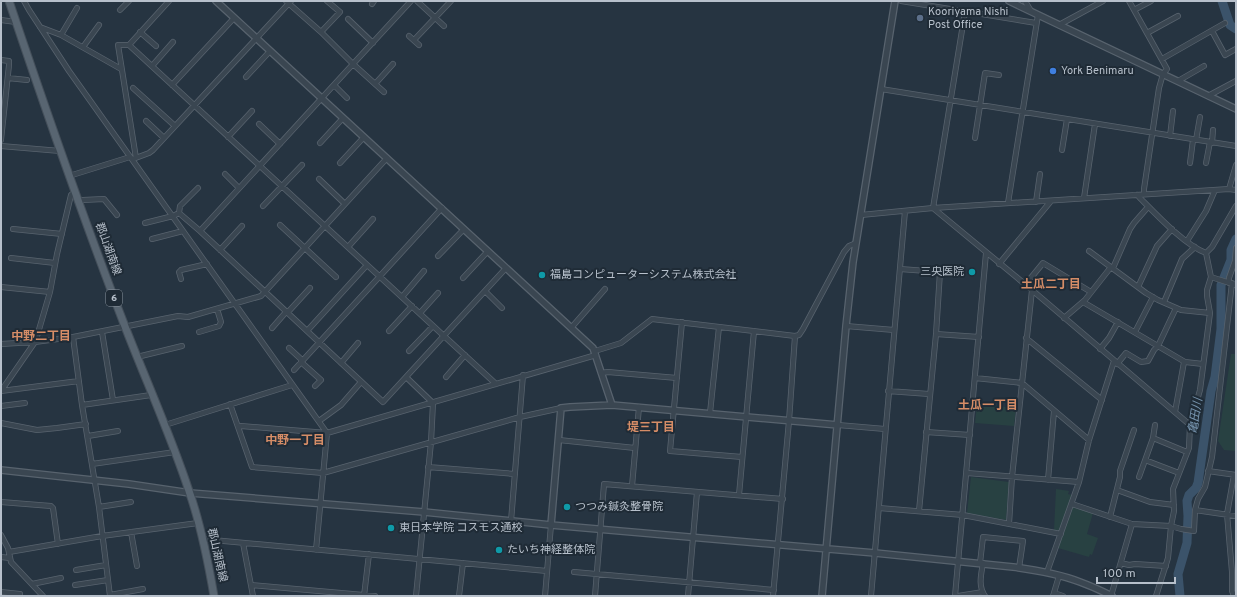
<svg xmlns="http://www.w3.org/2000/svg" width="1237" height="597" viewBox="0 0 1237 597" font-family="Overpass,'Noto Sans JP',sans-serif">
<rect width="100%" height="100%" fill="#263441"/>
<!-- green -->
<path fill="#284142" d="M1231 354H1236V451L1224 450 1218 441Z
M977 404 1016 408 1014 426 975 423Z
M971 477 1009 482 1006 520 967 513Z
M1056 489 1069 491 1068 494 1072 495 1061 530 1059 531 1054 530Z
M1073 507H1076L1093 513 1087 534 1098 538 1092 555 1090 554 1089 557 1058 548Z"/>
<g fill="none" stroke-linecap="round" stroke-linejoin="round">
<!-- river -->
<path stroke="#3b536a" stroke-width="9" d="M1222 1 1230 25 1236 29
M1180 596 1178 574 1187 543 1188 516 1187 501 1189 495 1196 488 1198 483 1211 391 1215 377 1221 329V285L1231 260V250L1236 239"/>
<defs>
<path id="minor" d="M24 1 29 10 69 71 327 433 316 550
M286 1 321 32 353 64 411 1
M417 1 444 26
M901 1 1036 23
M1025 1 1031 11
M1129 1 1167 69 1163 74 1159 88 1144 189V194
M372 4 374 1
M120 10 129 1
M1134 10 1151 1
M965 12 933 208 1032 290 1190 425
M348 19 373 43
M1 20 16 22
M1059 25 1103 1
M40 27 61 35 121 69
M1212 31 1225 55 1236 49
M140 32 156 46
M321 32 340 12 327 1
M1147 33 1178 16
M61 35 77 8
M409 36 419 45
M414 40 451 1
M129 45 169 1
M83 47 99 25
M1162 59 1225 23
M1 60 9 61V65L1 140
M152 66 173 42
M246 77 270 51
M8 78 27 80
M1178 81 1204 66
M375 84 393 64
M172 85 234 18
M334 85 347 98
M133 88 175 126
M881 89 1236 146
M384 92 353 64 200 231 383 402 406 377 433 403 431 442 416 596
M1208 96 1236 81
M146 121 164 138
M259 124 280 144
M1170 136 1173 111
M228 137 252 111
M975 138 985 73 999 75
M1196 140 1200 117
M320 143 343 118
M1212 143 1213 130
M1 146 60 151
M1062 150 1067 119
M136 158 118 45H129L496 384
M133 159 149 153 153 150 291 1
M340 163 364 137
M1190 163 1193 140
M1206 163 1210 142
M1236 165 1229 189 1236 190
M225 174 239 188
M69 176 130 157
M319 179 345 204
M198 188 180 206 179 213 200 231
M1137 195C1154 212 1184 245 1206 253
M1084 198 1095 124
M79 202 83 200 104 199 117 215
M1036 202 1040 174
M1008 203 1038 15
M263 206 302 165
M861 215 933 208 1229 189
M145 223 173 216 179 213
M280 225 336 277
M13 229 62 234
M152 239 183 231
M1187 241 1206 211 1215 190
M348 247 373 219
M220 250 242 226
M1089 251 1146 293 1158 300 1181 310 1210 313
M438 256 464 229
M11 258 55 263
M999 264 1051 201
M1113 268 1130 229 1134 223 1148 207
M900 269 940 272 936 334 919 511
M1211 277 1236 285
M463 278 488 251
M181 279 179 272 181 270 207 264
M1229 283V278L1235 261 1236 248
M1025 285 1043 263 1091 292
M1 287 50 292
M1138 287 1157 246 1172 229
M485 291 502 308
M402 297 424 271
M1083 302 1185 362 1203 364
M1164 302 1182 259 1195 247
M420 313 438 293
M1064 318 1085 300 1111 267
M682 322 670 451 742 457
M846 326 894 330
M272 328 286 312 289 311 310 288
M571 328 605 289
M307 331 367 265
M389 331 412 306
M102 332 113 400
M199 332 219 326 221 322 217 309
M1135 332 1153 297
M936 334 979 337
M73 337 82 405 99 507 110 596
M1026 338 1102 400
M1 344 35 342 73 337 178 316 188 317 261 296 387 158
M289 348 302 360
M1100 349 1109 338 1118 322
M409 351 433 326
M595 351 621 343 652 319 795 336
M137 357 182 346
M301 362 321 380 315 386
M341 363 358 343
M1117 364 1126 353 1141 362 1148 361 1154 350 1158 346 1176 308
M294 370 380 276 442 208
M601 373 608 372 677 378
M406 377 506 268
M446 377 465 355
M975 378 1022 383 1089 440
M1 391 35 342 38 333 50 292 57 254 71 195 75 192
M1 391 79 381
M888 391 929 394
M230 404 252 467 323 473 520 417 561 408
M82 405 151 395
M1 406 25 403
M1175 412 1184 362
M710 413 719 327
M319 421 341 405 361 382
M1 423 37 430 57 428 86 424
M165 425 292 385
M838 425 885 429
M238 426H241L327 433 596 355
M926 432 970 435
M88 436 118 431
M1153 438 1187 452
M559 440 635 448
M1145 460 1179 473
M92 464 175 452
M428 467 515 474
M1208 471 1236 475
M967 473 1079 482
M1234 475 1227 514 1232 572V591L1234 596
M1139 477 1153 438 1155 425
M1048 480 1054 411
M632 486 639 407
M1117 490 1150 502 1174 505
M739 495 754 331
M1 502 51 506 53 508 58 544
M1072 504 1132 524 1171 526 1181 529 1194 531 1195 510 1198 499 1205 487 1212 457 1232 283
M99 507 131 502
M879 508 963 515 1061 534
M1195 510 1236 516
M1110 517 1120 477V471L1134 430
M511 521 523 375
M1009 524 1012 477 1032 290
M131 532 137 566
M1 535 8 548 11 562 43 596
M202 539 547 571
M243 543 253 596
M9 552 102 536 198 523
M1 557 10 558
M980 563 983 537 1023 541 1019 568
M983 563C981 575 978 586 985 596
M1121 563 1129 565 1135 564 1166 566
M76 570 106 565
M574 572 774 590
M1047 572 1079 482 1089 440 1114 361
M32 584 61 578
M75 585 108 580
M251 585 375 596
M1 592 20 594
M1054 593 1063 596
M110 595 143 589
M364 596 369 554
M459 596 463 563
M545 596 551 525
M595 596 604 484 783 499
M688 596 697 492
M773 596 789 421 795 336 799 335 803 329 844 252 849 246 856 243
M871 596 905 211
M955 596 986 253
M958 596 983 592
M1053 596 1059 576
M1111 596 1132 524
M1156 596 1168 558 1171 526 1174 511 1173 489 1189 448 1190 425 1200 390 1210 313 1207 296V290L1211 277 1206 253 1212 247 1236 206"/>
<path id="tertiary" d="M216 1 593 348 612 405
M1009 1 1236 109
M1 470 129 484 190 493 424 512 551 525 875 553 1013 567C1036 570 1059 574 1080 582 1091 586 1102 591 1112 596
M551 525 561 408 570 407 612 405 838 425
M822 596 846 326 853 262 895 1"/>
<path id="primary" d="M9 1C46 111 84 221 126 329 147 383 171 436 189 491 201 525 208 561 214 596"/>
</defs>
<!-- minor casing -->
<use href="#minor" stroke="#58636e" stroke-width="6"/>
<!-- tertiary casing -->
<use href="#tertiary" stroke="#58636e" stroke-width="8"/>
<!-- primary casing -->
<use href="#primary" stroke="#444f5a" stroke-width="9"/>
<!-- minor -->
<use href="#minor" stroke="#3a4651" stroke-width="4.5"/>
<!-- tertiary -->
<use href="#tertiary" stroke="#3a4651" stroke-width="5.5"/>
<!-- primary -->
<use href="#primary" stroke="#586571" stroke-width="7"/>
</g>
<!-- markers -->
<circle fill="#5c6f8a" stroke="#1f2b36" stroke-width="1.5" cx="920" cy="18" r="4"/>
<circle fill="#3f7fe0" stroke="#1f2b36" stroke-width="1.5" cx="1053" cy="71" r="4"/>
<g fill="#0f9aa8" stroke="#1f2b36" stroke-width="1.5">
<circle cx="972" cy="272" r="4"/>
<circle cx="542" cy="275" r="4"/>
<circle cx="567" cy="507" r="4"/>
<circle cx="391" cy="528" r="4"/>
<circle cx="499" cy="550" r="4"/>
</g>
<g text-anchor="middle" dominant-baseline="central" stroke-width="4" stroke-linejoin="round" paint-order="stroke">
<!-- shield labels -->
<rect fill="#1f2b36" stroke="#89939e" stroke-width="1" x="106" y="290" width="16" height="16" rx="3"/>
<g font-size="10" font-weight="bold" fill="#b7c0cb">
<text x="114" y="298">6</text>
</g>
<!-- poi labels -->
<g font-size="11" fill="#b7c0cb" stroke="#1f2b36" text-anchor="start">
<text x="928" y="12">Kooriyama Nishi<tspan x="928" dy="13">Post Office</tspan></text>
<text x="1061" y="71">York Benimaru</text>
<text x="964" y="272" text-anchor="end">三央医院</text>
<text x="550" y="275">福島コンピューターシステム株式会社</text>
<text x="575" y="507">つつみ鍼灸整骨院</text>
<text x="399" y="528">東日本学院 コスモス通校</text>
<text x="507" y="550">たいち神経整体院</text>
</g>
<!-- street labels -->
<g font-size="11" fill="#b7c0cb" stroke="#1f2b36">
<text transform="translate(108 249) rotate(70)">郡山湖南線</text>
<text transform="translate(217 555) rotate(77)">郡山湖南線</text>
</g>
<!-- neighbourhood labels -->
<g font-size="12" font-weight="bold" fill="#d68d67" stroke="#1f2b36">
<text x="1051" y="285">土瓜二丁目</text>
<text x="41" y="337">中野二丁目</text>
<text x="988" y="406">土瓜一丁目</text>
<text x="651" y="428">堤三丁目</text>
<text x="295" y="441">中野一丁目</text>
</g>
<!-- water labels -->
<g font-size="12" font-style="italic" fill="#7794ae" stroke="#1f2b36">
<text transform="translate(1196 416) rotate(-81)">亀田川</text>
</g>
</g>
<!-- border -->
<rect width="1237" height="597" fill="none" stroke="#b7c0cb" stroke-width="4"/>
<!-- scale -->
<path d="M1097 577v6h78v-6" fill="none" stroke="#b7c0cb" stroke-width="2"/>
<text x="1103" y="577" font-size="12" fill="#b7c0cb" stroke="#1f2b36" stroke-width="3" paint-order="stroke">100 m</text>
</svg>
